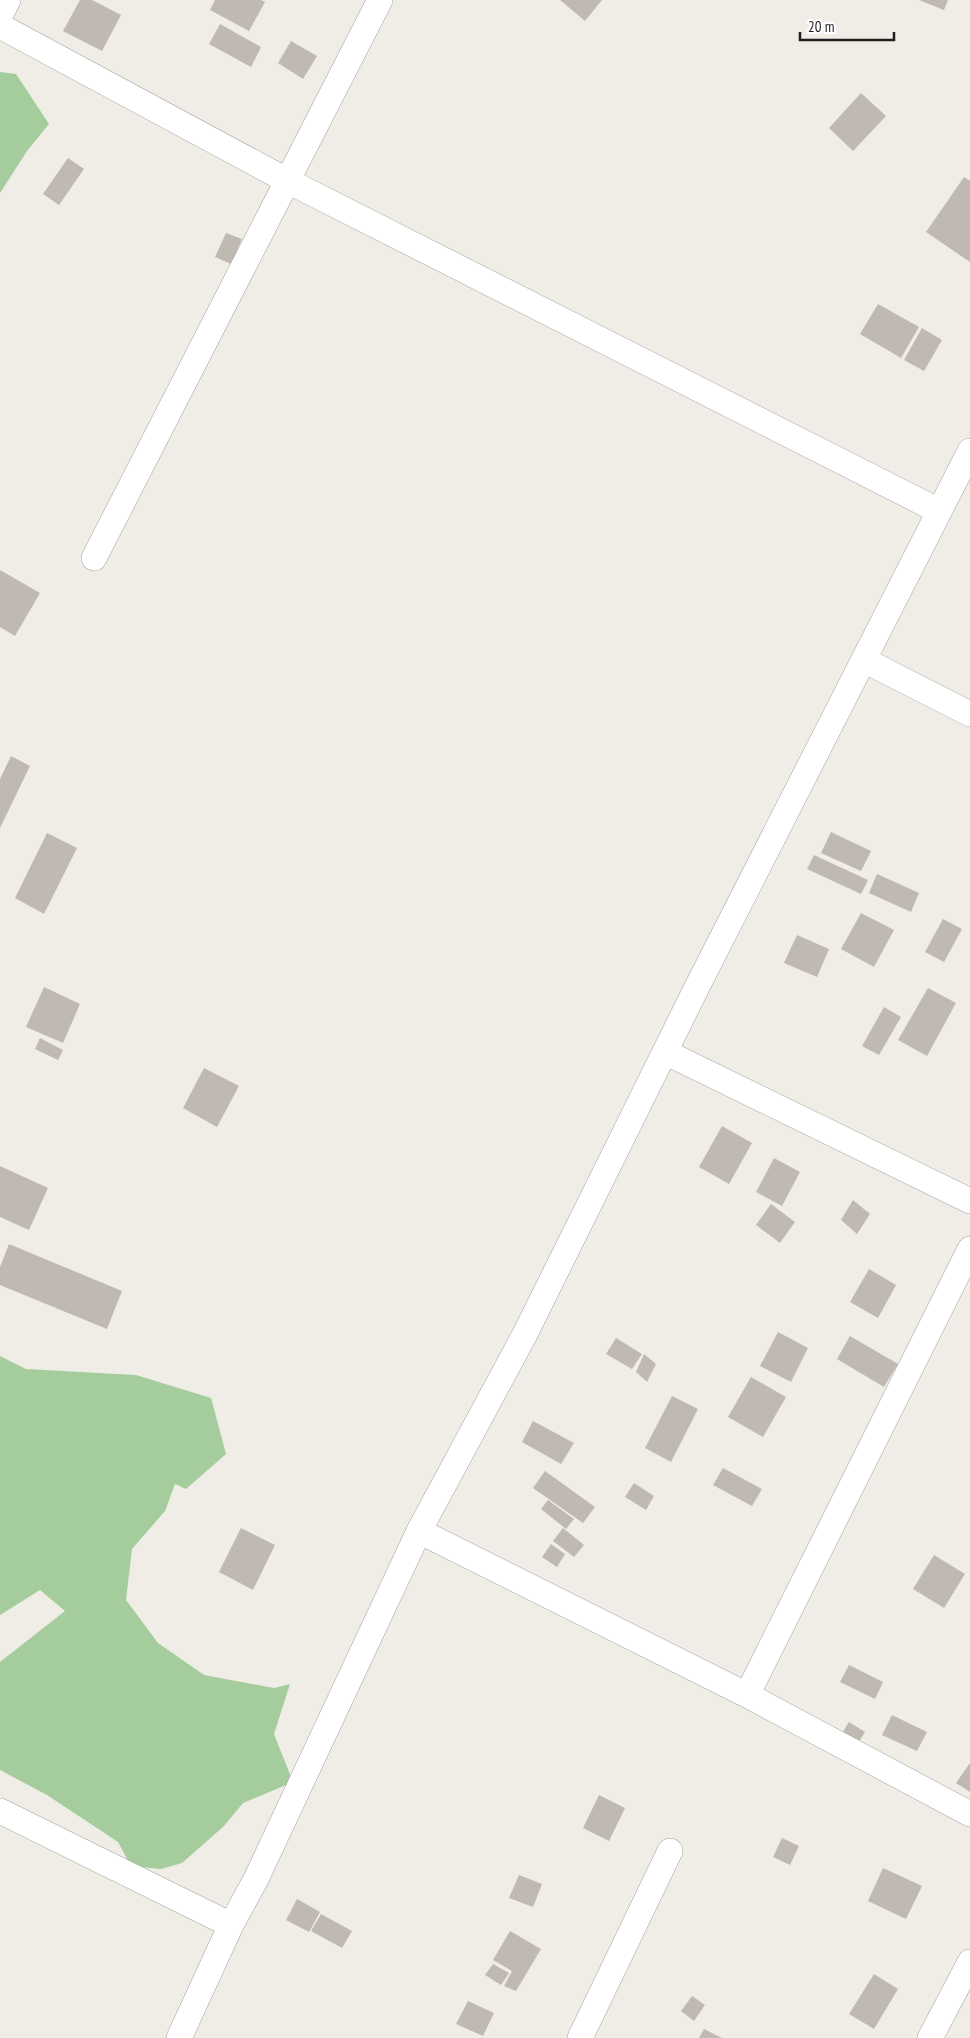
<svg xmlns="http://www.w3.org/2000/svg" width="970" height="2038" viewBox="0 0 970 2038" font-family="'PT Sans Narrow',sans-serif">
<rect width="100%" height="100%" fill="#efede5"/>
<!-- forest -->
<path fill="#a5cc9c" d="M0 72 16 74 49 124 27 151 0 193Z
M0 1356 26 1369 136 1375 211 1398 226 1454 186 1489 175 1484 165 1511 132 1549 126 1600 158 1643 204 1675 274 1688 290 1684 274 1734 293 1782 243 1803 224 1826 182 1863 161 1869 131 1866 118 1842 47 1795 0 1770V1662L65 1611 40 1590 0 1615Z"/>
<!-- building -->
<path fill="#bfb9b2" d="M80 0H92L121 15 102 51 63 31Z
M215 0H261L265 2 249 31 210 10Z
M560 0H602L585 21Z
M919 0H948L944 10Z
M220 24 261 47 251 67 209 44Z
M291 41 317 56 303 79 278 63Z
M861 93 886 116 853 151 829 128Z
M68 158 84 169 59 205 43 194Z
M964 177 970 181V262L926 232Z
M226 233 242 239 231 264 215 257Z
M878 304 919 327 901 358 860 334Z
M922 328 942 340 924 371 904 360Z
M0 570 40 593 15 636 0 627Z
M11 756 30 766 0 828V779Z
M831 832 871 851 861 871 821 853Z
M47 833 77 848 44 914 15 898Z
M814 855 868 880 861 894 807 869Z
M877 874 919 893 911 912 869 893Z
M861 913 894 930 874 967 841 949Z
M943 919 962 929 944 962 925 952Z
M797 935 829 949 817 977 784 963Z
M44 987 80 1004 63 1043 26 1027Z
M928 988 956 1003 927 1056 898 1040Z
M884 1007 901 1017 879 1055 862 1046Z
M40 1038 63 1050 58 1060 35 1049Z
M204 1068 239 1086 217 1127 183 1108Z
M722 1126 752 1143 729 1184 699 1167Z
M774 1158 800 1172 782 1206 756 1192Z
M0 1166 48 1188 29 1230 0 1217Z
M853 1200 870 1214 857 1234 841 1220Z
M771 1204 795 1222 780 1243 756 1225Z
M9 1244 122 1291 107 1329 0 1285V1267Z
M869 1269 896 1285 878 1318 850 1302Z
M778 1332 808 1348 791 1382 760 1366Z
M850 1336 898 1364 884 1387 837 1359Z
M616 1338 642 1354 632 1369 606 1354Z
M644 1354 656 1364 647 1382 636 1372Z
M751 1377 786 1397 763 1437 728 1417Z
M672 1396 698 1409 671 1462 645 1448Z
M533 1421 574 1443 561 1464 522 1442Z
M723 1468 762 1489 752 1506 713 1485Z
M545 1471 595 1507 583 1523 533 1488Z
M634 1483 654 1496 646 1510 625 1497Z
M548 1500 574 1519 566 1529 541 1509Z
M241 1528 275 1545 253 1590 219 1572Z
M563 1528 584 1545 574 1557 553 1541Z
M551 1544 565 1554 557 1567 542 1557Z
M934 1555 965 1574 944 1608 913 1589Z
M849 1665 883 1682 875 1699 840 1682Z
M892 1715 927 1732 917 1751 882 1735Z
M849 1722 865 1732 855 1748 839 1738Z
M970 1763V1792L956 1783Z
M599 1795 625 1808 609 1841 583 1828Z
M782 1838 799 1846 790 1865 773 1857Z
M883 1868 922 1886 906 1919 868 1901Z
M519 1875 542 1884 533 1907 509 1898Z
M297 1899 320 1912 309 1932 286 1920Z
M321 1914 352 1931 342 1948 311 1931Z
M510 1931 541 1949 516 1991 504 1986 512 1971 493 1960Z
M493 1964 509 1973 501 1985 485 1975Z
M874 1974 898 1989 874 2029 849 2014Z
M692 1996 705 2005 694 2021 681 2011Z
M468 2001 494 2013 483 2036 456 2024Z
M704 2029 722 2038H699Z"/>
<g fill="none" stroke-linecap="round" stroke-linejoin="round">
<defs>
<path id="minor" d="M0 16 8 0
M0 26 286 180 939 511
M94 558 380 0
M864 660 970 714
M665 1052 970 1201
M419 1531 747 1695 970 1814
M747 1695 970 1249
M0 1811 231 1925
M179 2038 231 1925 256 1879 419 1531 525 1334 697 987 970 451
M580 2038 670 1851
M930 2038 970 1962"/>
</defs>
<!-- minor casing -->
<use href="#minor" stroke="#a3a3a3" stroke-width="26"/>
<!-- minor -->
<use href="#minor" stroke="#fff" stroke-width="25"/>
</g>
<!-- scale -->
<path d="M800 32v8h94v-8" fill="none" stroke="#1f1f1f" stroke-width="2.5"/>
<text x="808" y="32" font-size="15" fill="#1f1f1f" stroke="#ffffff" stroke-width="4" paint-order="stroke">20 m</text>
</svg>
